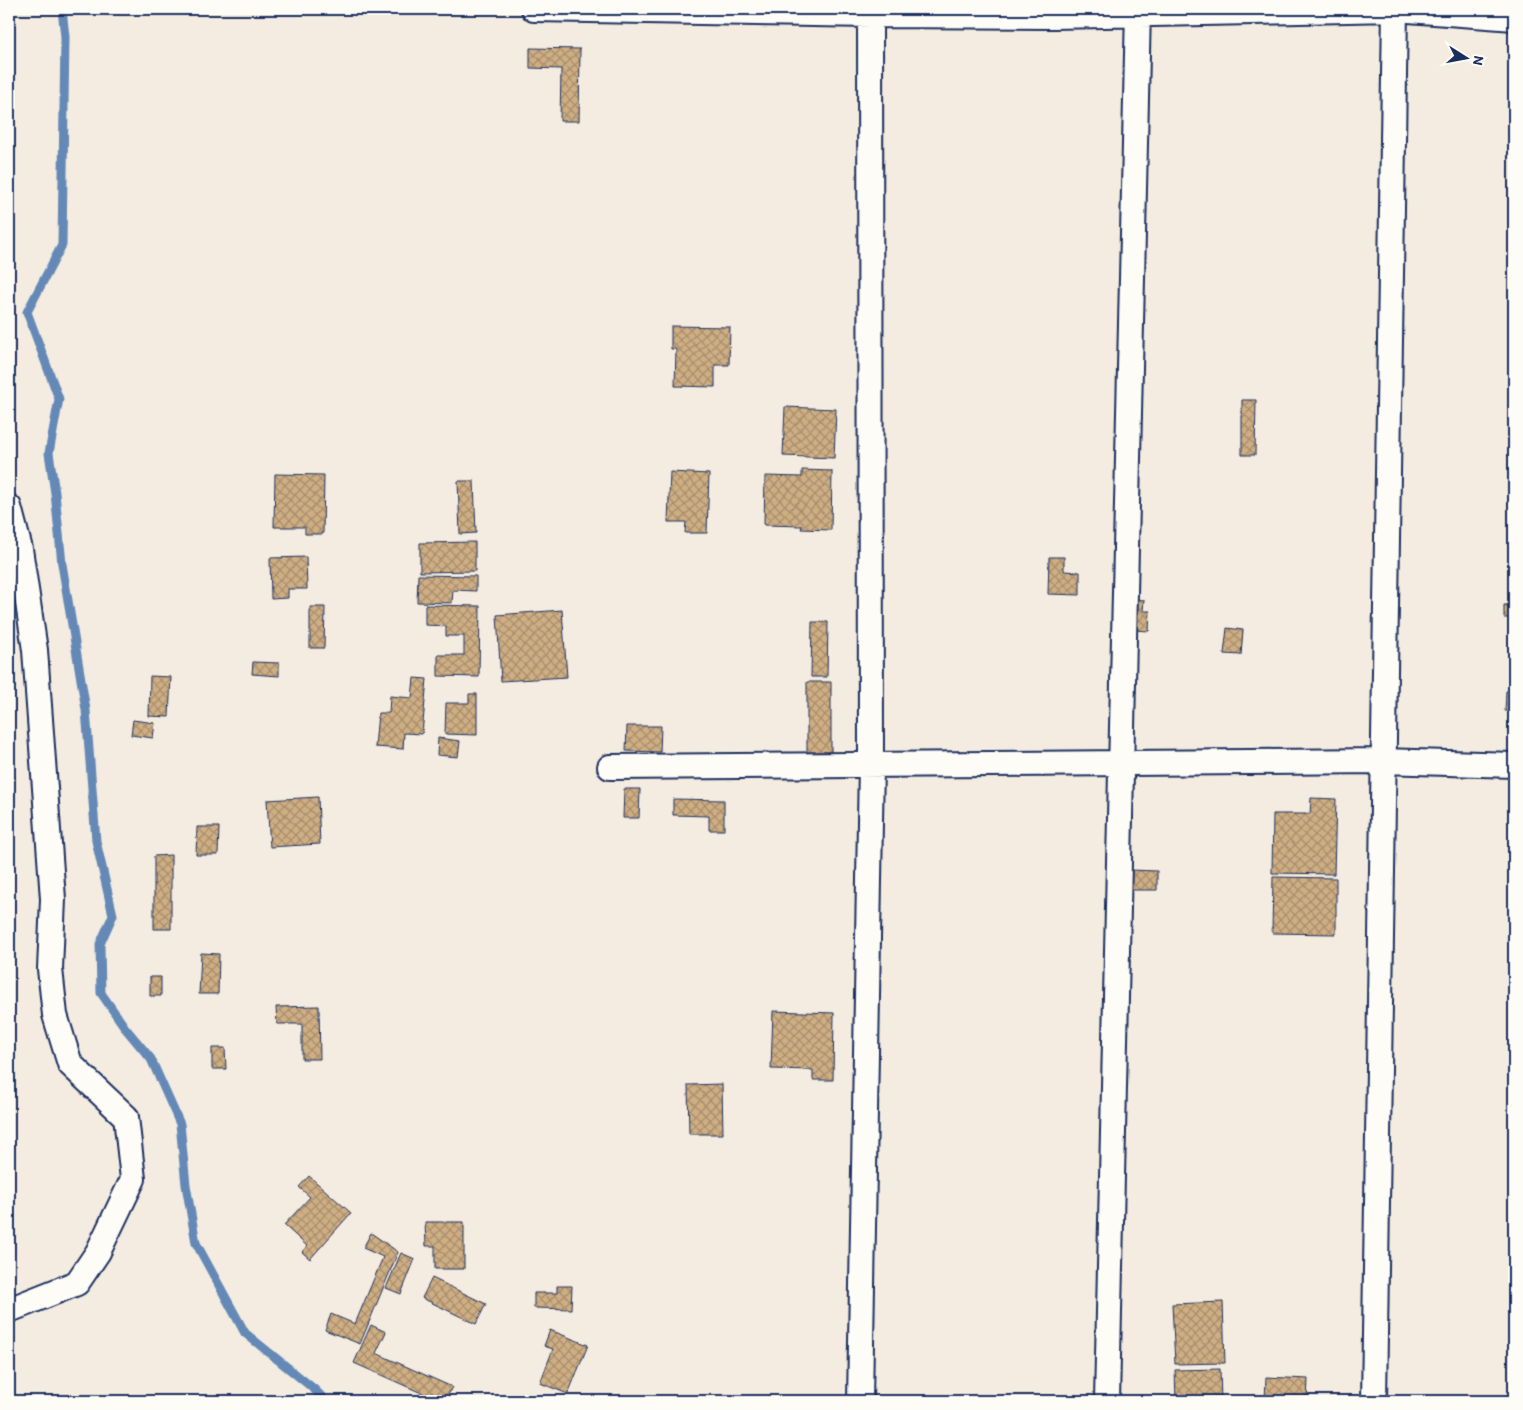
<svg xmlns="http://www.w3.org/2000/svg" width="1523" height="1410" viewBox="0 0 1523 1410" font-family="Itim,sans-serif">
<defs>
<pattern id="building-cross-hatch" width="8" height="8" patternUnits="userSpaceOnUse" patternTransform="scale(1.25)"><rect width="8" height="8" fill="#cfae82"/><path d="M0 0l8 8M0 8l8-8" fill="none" stroke="#a78e6e"/></pattern>
</defs>
<rect width="100%" height="100%" fill="#f4ece0"/>
<filter id="ink" filterUnits="userSpaceOnUse"><feTurbulence type="fractalNoise" baseFrequency=".02" numOctaves="2"/><feDisplacementMap in="SourceGraphic" scale="10" xChannelSelector="R" yChannelSelector="G"/><feConvolveMatrix kernelMatrix="1 2 1 2 8 2 1 2 1" color-interpolation-filters="sRGB"/></filter>
<g filter="url(#ink)">
<g fill="none" stroke-linecap="round" stroke-linejoin="round">
<!-- stream -->
<path stroke="#6589b7" stroke-width="9" d="M62 9 65 37 62 245 27 312 59 399 49 453 55 493 62 564 86 710 96 841 113 915 100 944 101 993 126 1029 151 1059 180 1124 186 1185 196 1243 245 1333 314 1389 326 1401"/>
</g>
<!-- building -->
<path fill="url(#building-cross-hatch)" stroke="#1b2f5e" d="M530 48 580 49 579 121H560L561 69 530 68Z
M671 326 730 327 729 365H715V387L675 386 676 349H671Z
M1242 400H1256L1255 455H1242Z
M785 407 836 409 834 458 783 456Z
M802 470 832 471 831 530 801 529 802 526 764 525 765 476 802 477Z
M670 472 709 474 707 533H685L686 522H668Z
M275 474 324 475 323 534H305V527H274Z
M458 481H474L476 533 460 534Z
M475 542V571L420 572V543Z
M306 557 307 589H288V598L271 599 270 558Z
M1049 557H1064V571L1080 572V595L1048 594Z
M418 575 476 576V591L453 590 452 603 417 602Z
M1135 599 1144 600 1143 611H1150L1149 631 1134 630Z
M425 605 480 606 479 677 438 676V655H464V636H446V626L425 625Z
M1504 605H1514V618H1504Z
M310 607H325L324 648H310Z
M562 610 567 677 501 681 497 615Z
M812 622H828L827 677H811Z
M1227 628 1243 630 1241 655 1224 654Z
M253 662 279 663V676L252 674Z
M150 676 171 677 169 717 149 716Z
M414 678 427 679 422 734 404 733 403 749 375 747 378 713H389L390 696 412 698Z
M807 682H831V753H807Z
M1506 691H1514V711H1505Z
M469 694H477V735L445 734 446 703H469Z
M133 720 155 723 153 738 131 735Z
M627 726H661L660 752 626 751Z
M438 738 460 741 458 757 437 755Z
M624 789H640L639 818H623Z
M318 797 320 844 270 847 267 800Z
M1311 798 1336 799 1334 874 1272 873 1273 814H1310Z
M673 799 724 800V830H709V816L673 815Z
M197 827H219L218 855H196Z
M171 855V929H154V856Z
M1130 870 1157 871V890H1130Z
M1273 877 1336 878V934L1272 933Z
M201 953 219 954 218 994H199Z
M150 977H161V996H150Z
M319 1006 320 1059H302V1024H277L276 1007Z
M773 1011 834 1013 833 1080H813V1070L771 1069Z
M212 1048H225L226 1069H212Z
M722 1084 723 1134H689L688 1085Z
M309 1176 351 1213 310 1259 302 1252 307 1246 284 1225 310 1197 299 1187Z
M425 1222H464V1269H435V1246H426Z
M371 1233 398 1252 360 1344 325 1330 331 1314 355 1324 383 1257 363 1248Z
M401 1253 415 1259 401 1294 386 1288Z
M432 1278 486 1304 476 1324 422 1298Z
M557 1286H572L571 1309 534 1308V1293H557Z
M1223 1302 1225 1363 1175 1364 1172 1304Z
M371 1325 386 1332 376 1353 452 1387 445 1401H424L426 1395 354 1363Z
M550 1330 588 1345 568 1394 540 1383 553 1349 544 1346Z
M1220 1369 1221 1401H1176L1175 1370Z
M1266 1377 1308 1379 1307 1401H1265Z"/>
<g fill="none" stroke-linecap="round" stroke-linejoin="round">
<defs>
<path id="minor" d="M534 9 870 15 1054 16 1395 9 1514 18
M9 507 20 549 35 650 53 899 50 969 55 1015 70 1064 126 1117 133 1179 98 1252 77 1283 9 1310
M610 767 1382 761 1514 765
M860 1401 871 764 870 9
M1107 1401 1138 9
M1374 1401 1395 9"/>
</defs>
<!-- minor casing -->
<use href="#minor" stroke="#1b2f5e" stroke-width="28"/>
<!-- minor -->
<use href="#minor" stroke="#fdfcf7" stroke-width="24"/>
</g>
</g>
<!-- margin -->
<rect width="1523" height="1410" fill="none" stroke="#fdfcf7" stroke-width="30"/>
<rect x="15" y="15" width="1493" height="1380" fill="none" stroke="#1b2f5e" stroke-width="2" filter="url(#ink)"/>
<!-- north arrow -->
<g transform="translate(1466 58) rotate(101)" stroke="#fdfcf7" stroke-width="4" paint-order="stroke">
<path d="M0-4L9 19L0 12L-9 19Z" fill="#1b2f5e"/>
<text y="-8" font-size="14" font-weight="bold" text-anchor="middle" fill="#1b2f5e">N</text>
</g>
</svg>
